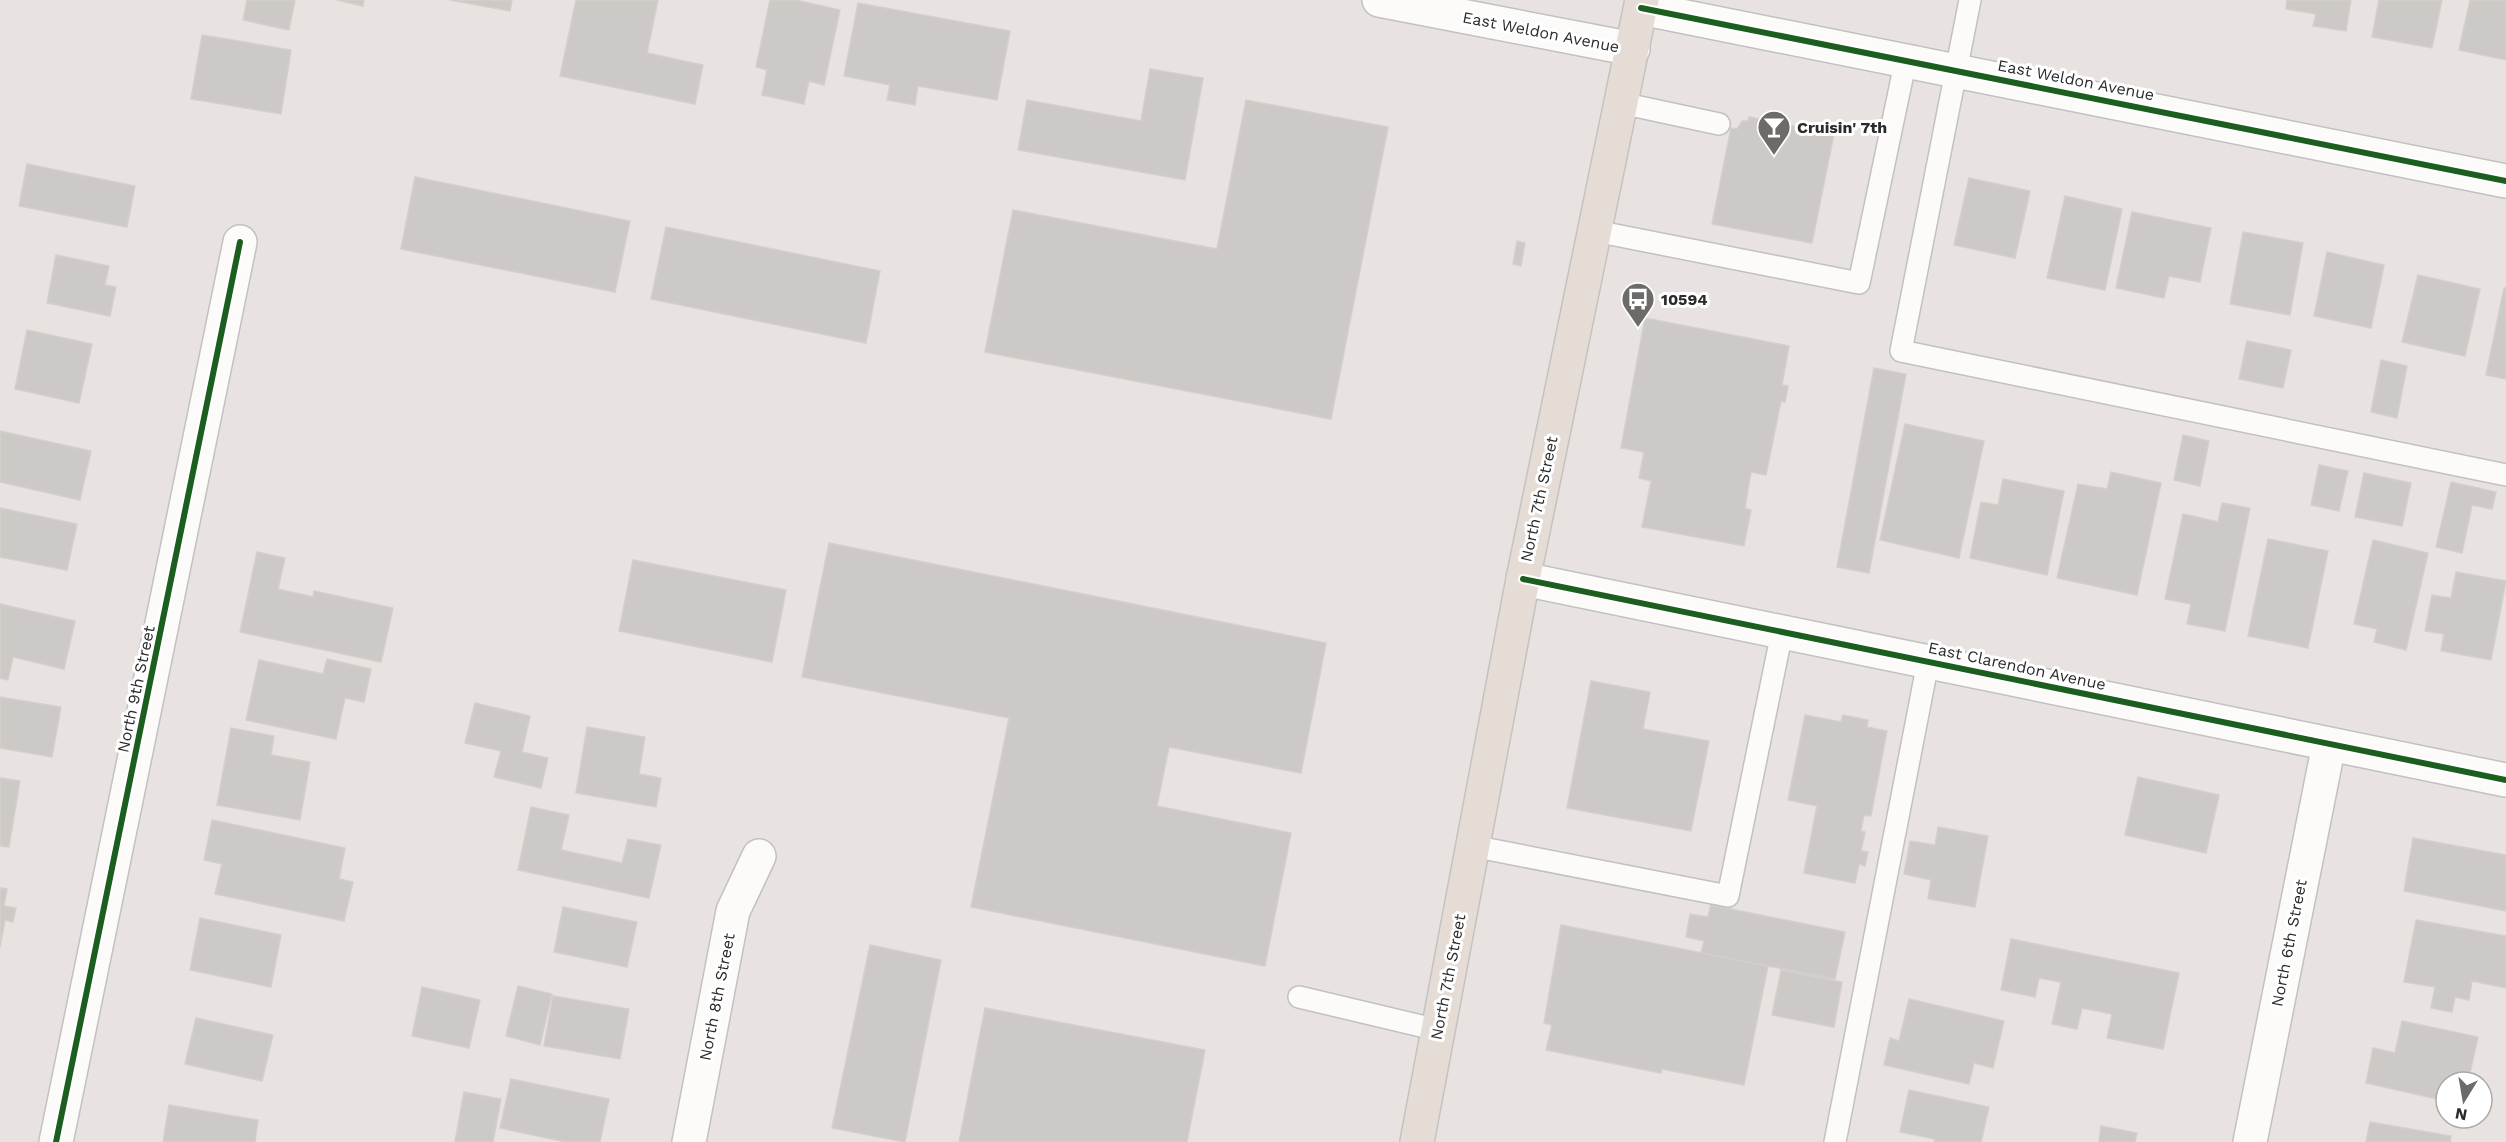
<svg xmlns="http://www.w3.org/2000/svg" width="2506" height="1142" viewBox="0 0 2506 1142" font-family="'Work Sans',sans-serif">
<rect width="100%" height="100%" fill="#e8e3e0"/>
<!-- building -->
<path fill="#cdc9c7" stroke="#d3cfcc" stroke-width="1.5" d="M247 0H295L289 30 243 20Z
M337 0H364L363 6Z
M450 0H512L510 11Z
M576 0H658L647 53 703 65 695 104 560 76Z
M770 0H796L840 10 824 85 809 81 804 104 762 95 767 70 756 67Z
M2287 0H2351L2346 31 2313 26 2316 14 2286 9Z
M2379 0H2442L2432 48 2372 37Z
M2470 0H2506V60L2459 50Z
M858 3 1010 31 997 100 918 86 915 105 887 100 890 85 844 76Z
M202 35 291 50 281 114 191 99Z
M1150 69 1203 78 1185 180 1018 150 1027 100 1141 121Z
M1246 100 1388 127 1331 419 985 352 1013 210 1217 249Z
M1749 117 1834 134 1812 243 1712 224 1731 128 1737 129 1742 121H1748Z
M27 164 135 186 127 227 19 206Z
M415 177 630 221 615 292 401 249Z
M1969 178 2030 191 2015 258 1954 245Z
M2065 196 2122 209 2105 290 2047 278Z
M2132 212 2211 228 2200 282 2169 276 2164 298 2116 288Z
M666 227 880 271 866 343 651 299Z
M2243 232 2303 243 2290 315 2230 304Z
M1517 241 1525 243 1521 266 1513 264Z
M2327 252 2384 265 2371 328 2314 316Z
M56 255 109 266 105 285 116 287 110 316 47 303Z
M2418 275 2480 289 2465 356 2402 342Z
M2504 288H2506V379L2486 375Z
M1645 318 1789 346 1782 385 1788 386 1785 402 1781 401 1766 475 1751 472 1745 508 1751 510 1744 546 1642 527 1651 481 1639 478 1644 452 1621 448Z
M27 330 92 344 79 403 15 389Z
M2247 341 2291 350 2283 388 2239 379Z
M2381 360 2407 366 2397 418 2371 412Z
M1874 368 1906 374 1869 573 1837 567Z
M1905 424 1984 441 1959 558 1880 540Z
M0 431 91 451 80 500 0 482Z
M2183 435 2209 441 2200 486 2174 480Z
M2319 465 2348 471 2339 511 2311 505Z
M2111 472 2161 483 2137 595 2057 578 2078 484 2107 489Z
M2364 473 2411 483 2402 526 2355 517Z
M2003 479 2064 491 2047 575 1970 558 1981 502 1998 505Z
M2451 482 2496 492 2492 509 2472 505 2462 553 2436 547Z
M2222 503 2250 508 2225 631 2187 624 2191 604 2165 599 2183 514 2218 522Z
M0 508 77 524 67 570 0 557Z
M2268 539 2328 551 2308 648 2248 636Z
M2373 540 2428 553 2406 650 2374 642 2377 629 2354 624Z
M829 543 1326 643 1301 773 1169 747 1157 806 1291 833 1265 966 971 907 1009 718 802 677Z
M257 552 285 558 278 589 313 597 314 591 393 608 381 662 240 632Z
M633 560 786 590 772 662 619 631Z
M2456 572 2506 581 2491 660 2441 651 2444 634 2425 631 2432 595 2451 598Z
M0 604 75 621 64 669 13 657 8 680 0 678Z
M327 659 371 669 364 702 345 698 336 739 246 720 259 660 323 674Z
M1591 681 1650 692 1643 729 1709 741 1691 831 1567 808Z
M0 697 61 707 52 757 0 748Z
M475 703 530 716 522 752 548 758 541 788 494 777 501 751 465 743Z
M1805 715 1841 722 1843 715 1868 720 1867 727 1887 731 1871 816 1864 815 1861 831 1865 832 1861 851 1868 852 1865 866 1859 864 1855 883 1804 873 1817 806 1788 800Z
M587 727 645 737 639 774 661 778 656 807 576 793Z
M231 728 274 736 271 755 310 762 300 820 217 805Z
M2138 777 2219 795 2206 853 2125 835Z
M0 778 20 781 9 847 0 846Z
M531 807 569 815 561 850 622 863 628 839 661 845 649 898 518 870Z
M212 820 345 848 339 879 353 882 344 921 215 894 222 864 204 860Z
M1938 827 1988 836 1975 907 1928 899 1931 880 1904 874 1910 841 1935 845Z
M2413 838 2506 855V911L2404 891Z
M0 888 7 889 4 906 16 908 13 922 5 920 0 947Z
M1711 905 1845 932 1835 979 1701 953 1704 941 1686 937 1690 914 1708 917Z
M563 907 637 922 627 967 554 952Z
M200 918 281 935 271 987 190 970Z
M2416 920 2506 936V988L2472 981 2469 1000 2455 997 2452 1012 2431 1008 2435 987 2404 982Z
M1561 925 1768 966 1744 1085 1662 1069 1661 1073 1546 1050 1552 1025 1544 1023Z
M2011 939 2179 973 2163 1049 2107 1038 2112 1014 2082 1008 2077 1029 2052 1024 2061 982 2039 978 2035 997 2001 990Z
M870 945 941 960 905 1142 832 1128Z
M1781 970 1842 982 1834 1027 1772 1015Z
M518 986 552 994 540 1045 506 1036Z
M422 987 480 1000 469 1048 412 1036Z
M553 996 629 1009 620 1059 544 1046Z
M1909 999 2004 1021 1993 1068 1974 1063 1969 1084 1884 1065 1890 1038 1899 1041Z
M985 1008 1205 1050 1187 1142H959Z
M196 1018 273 1035 262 1081 185 1064Z
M2402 1021 2478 1037 2468 1082H2446V1101L2366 1083 2373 1048 2395 1053Z
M511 1079 609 1099 600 1142H566L500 1128Z
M1909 1090 1989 1107 1981 1142H1934L1935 1139 1900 1132Z
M464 1092 501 1099 493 1142H455Z
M169 1105 258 1120 255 1142H163Z
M2370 1122 2451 1136 2450 1142H2366Z
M2101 1126 2137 1133 2135 1142H2099Z"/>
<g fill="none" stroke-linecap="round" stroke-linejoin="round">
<defs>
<path id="lane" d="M1970 0 1901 351 2506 475
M1621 103 1719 124
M1595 231 1859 283 1906 59
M1472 846 1728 896 1782 632
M1299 997 1438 1030
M1835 1142 1928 662"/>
<path id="street" d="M1379 0 1633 49
M1641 8 2506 181
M1523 579 2506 780
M56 1142 240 242
M689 1142 733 911 759 856
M2250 1142 2329 744"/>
<path id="primary" d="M1417 1142 1523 579 1642 0"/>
</defs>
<!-- lane casing -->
<use href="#lane" stroke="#c2c1c1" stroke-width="24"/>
<!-- street casing -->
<use href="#street" stroke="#c2c1c1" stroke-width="36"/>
<!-- primary casing -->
<use href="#primary" stroke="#c4c2c1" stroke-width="36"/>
<!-- lane -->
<use href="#lane" stroke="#fcfbfa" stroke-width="21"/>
<!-- street -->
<use href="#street" stroke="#fcfbfa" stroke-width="33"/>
<!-- primary -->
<use href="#primary" stroke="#e5ddd5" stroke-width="33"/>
<defs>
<path id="cycleway" d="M1641 8 2506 181
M1523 579 2506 780
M56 1142 240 242"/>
</defs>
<!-- cycleway casing -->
<use href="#cycleway" stroke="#fff" stroke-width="10"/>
<!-- cycleway -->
<use href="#cycleway" stroke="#1b5e20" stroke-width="6"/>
</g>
<!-- icons -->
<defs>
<symbol id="bar-pin" viewBox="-11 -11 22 30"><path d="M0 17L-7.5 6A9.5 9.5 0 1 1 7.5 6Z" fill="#6c6b6a" stroke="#fff"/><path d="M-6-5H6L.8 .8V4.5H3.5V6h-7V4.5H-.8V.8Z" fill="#fff"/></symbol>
<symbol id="bus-pin" viewBox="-11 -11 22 30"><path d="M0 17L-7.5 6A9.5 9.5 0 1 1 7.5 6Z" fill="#6c6b6a" stroke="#fff"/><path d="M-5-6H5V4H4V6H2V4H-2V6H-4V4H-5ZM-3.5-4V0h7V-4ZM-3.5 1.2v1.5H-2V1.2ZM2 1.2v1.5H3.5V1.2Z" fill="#fff"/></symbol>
</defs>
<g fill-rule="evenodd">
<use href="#bar-pin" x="1755" y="108" width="38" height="52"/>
<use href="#bus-pin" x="1619" y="280" width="38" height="52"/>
</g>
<g text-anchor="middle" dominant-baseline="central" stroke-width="6" stroke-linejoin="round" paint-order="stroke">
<!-- street labels -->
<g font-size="16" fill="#2a2a2a" stroke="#fff">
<text transform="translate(1541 32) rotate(11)">East Weldon Avenue</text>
<text transform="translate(2076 80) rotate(11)">East Weldon Avenue</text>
<text transform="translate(1539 499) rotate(-78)">North 7th Street</text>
<text transform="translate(2017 666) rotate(12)">East Clarendon Avenue</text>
<text transform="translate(136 689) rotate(-78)">North 9th Street</text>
<text transform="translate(2289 943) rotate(-79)">North 6th Street</text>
<text transform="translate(1448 977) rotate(-79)">North 7th Street</text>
<text transform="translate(717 997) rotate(-79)">North 8th Street</text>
</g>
<!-- poi labels -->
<g font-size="16" font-weight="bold" fill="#2a2a2a" stroke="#fff" text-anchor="start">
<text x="1797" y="127">Cruisin' 7th</text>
<text x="1661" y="299">10594</text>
</g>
</g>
<!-- north arrow -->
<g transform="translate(2464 1100) rotate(191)"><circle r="28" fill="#ffffff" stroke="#aaaaaa" stroke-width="1.5"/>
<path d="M0-4.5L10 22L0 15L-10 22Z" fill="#6c6b6a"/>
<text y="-9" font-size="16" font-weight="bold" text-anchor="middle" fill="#2a2a2a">N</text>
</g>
</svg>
